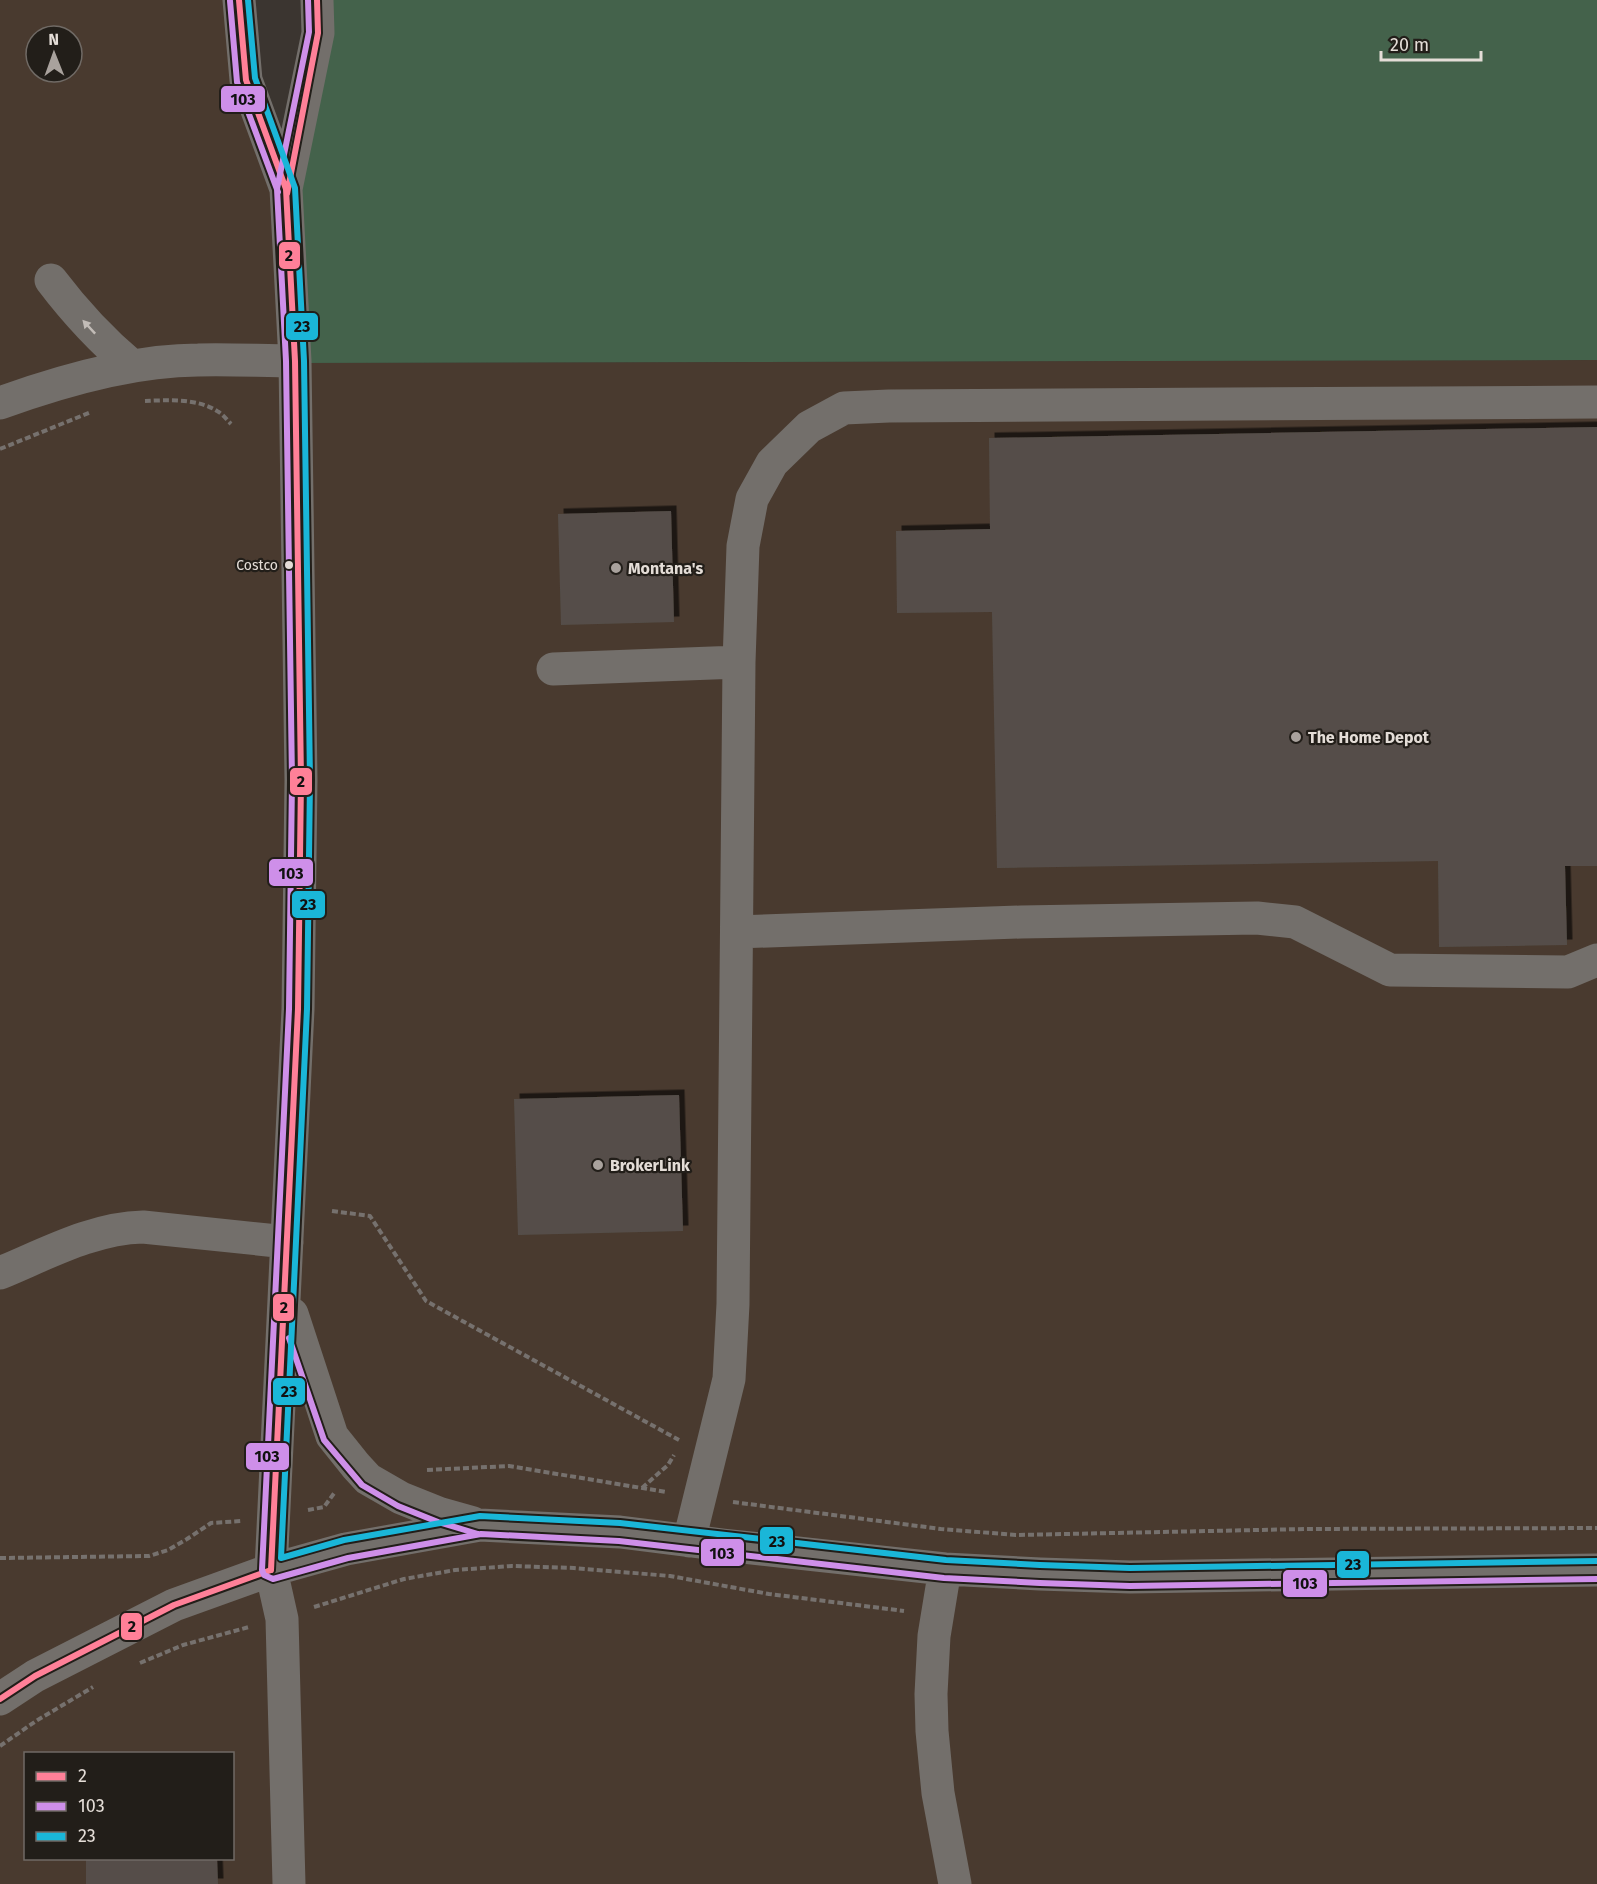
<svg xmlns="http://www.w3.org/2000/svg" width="1597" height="1884" viewBox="0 0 1597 1884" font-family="'Fira Sans',sans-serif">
<defs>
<filter id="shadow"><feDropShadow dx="5.5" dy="-5.5" stdDeviation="0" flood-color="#0009"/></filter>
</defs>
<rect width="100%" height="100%" fill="#3b3530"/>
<!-- commercial -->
<path fill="#493a2f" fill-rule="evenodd" d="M0 0H239L286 189 293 363 1597 360V1884H0ZM36 36H72V72H36ZM26 1754H232V1858H26Z"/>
<!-- green -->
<path fill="#44624b" d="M319 0H1597V360L293 363 286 189Z"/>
<!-- building -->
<path fill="#544e49" filter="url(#shadow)" d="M1597 427V866H1565L1567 945 1439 947 1438 861 997 868 992 612 897 613 896 531 990 529 989 438Z
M671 511 674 622 561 625 558 514Z
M679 1095 683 1231 518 1235 514 1099Z
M86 1858H217L218 1884H86Z"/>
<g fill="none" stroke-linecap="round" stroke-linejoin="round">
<!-- path -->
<path stroke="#76716e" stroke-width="4" stroke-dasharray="6 3" stroke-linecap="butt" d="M145 401C167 400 197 398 217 411 223 414 227 420 231 424
M0 449 91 412
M332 1211 370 1216 426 1301 679 1440
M427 1470 509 1466 666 1492
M642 1488 668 1465 674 1455
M733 1502 941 1529 1016 1535 1305 1529 1597 1528
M308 1510 324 1507 335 1492
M0 1558 149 1556 168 1550 187 1539 211 1523 241 1521
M314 1607 404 1579 455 1570 512 1566 574 1568 670 1576 769 1594 904 1611
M140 1663 183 1645 249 1627
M0 1746 36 1721 93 1687"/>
<!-- minor -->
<path stroke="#736f6b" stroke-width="33" d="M239 0 246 80 286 189
M51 280C76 313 101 340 132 366
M0 403C61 381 133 360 198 360 230 359 263 361 295 361
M739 662 743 546 752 499 772 463 809 427 844 408 889 406 1597 402
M553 669 739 662 733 1304 729 1379 689 1541
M737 932 1021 922 1257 918 1295 922 1390 970 1568 972 1597 960
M0 1273C46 1254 93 1228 143 1227L287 1242
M292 1314 332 1436 356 1466 368 1479 401 1498 441 1514 473 1523
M945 1569 934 1636 931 1694 932 1731 938 1793 955 1884
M0 1699 35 1676 174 1605 271 1570 346 1549 480 1525 620 1532 723 1545 945 1569 1040 1574 1130 1577 1597 1570
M289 1884 282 1619 271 1570 298 1009 301 780 295 361 286 189 318 33 317 0"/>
<defs>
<path id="bus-1" d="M239 0 246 80 286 189 295 361 301 780 298 1009 271 1570
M287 194 318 33 317 0
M0 1699 35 1676 174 1605 271 1570"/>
<path id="bus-2" d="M308 0 309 32 277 189 286 361 292 780 289 1009 262 1570 264 1575 273 1579 348 1558 481 1534 619 1541 944 1578 1040 1583 1130 1586 1597 1579
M230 1 237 82 278 192
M289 1338 324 1440 362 1485 398 1506 438 1522 478 1534"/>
<path id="bus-3" d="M248 0 255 78 295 188 304 361 310 780 307 1009 281 1558 344 1540 480 1516 620 1523 946 1560 1040 1565 1130 1568 1597 1561"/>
</defs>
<!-- bus-1 casing -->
<use href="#bus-1" stroke="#221e19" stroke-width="10"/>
<!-- bus-2 casing -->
<use href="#bus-2" stroke="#221e19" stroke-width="10"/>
<!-- bus-3 casing -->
<use href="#bus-3" stroke="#221e19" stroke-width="10"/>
<!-- bus-1 -->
<use href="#bus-1" stroke="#ff8098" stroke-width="6"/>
<!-- bus-2 -->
<use href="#bus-2" stroke="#ce8fe9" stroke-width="6"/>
<!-- bus-3 -->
<use href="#bus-3" stroke="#1ab6d8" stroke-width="6"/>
</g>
<!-- one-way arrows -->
<defs><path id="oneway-solid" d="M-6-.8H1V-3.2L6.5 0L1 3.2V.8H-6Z" transform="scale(1.5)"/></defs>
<use fill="#c2bcb7" href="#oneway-solid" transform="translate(89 327) rotate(-133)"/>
<!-- markers -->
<circle fill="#e4ddd7" stroke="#221e19" stroke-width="2" cx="289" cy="565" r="5"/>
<g fill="#a9a29d" stroke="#221e19" stroke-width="2">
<circle cx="616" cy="568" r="6"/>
<circle cx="1296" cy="737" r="6"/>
<circle cx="598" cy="1165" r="6"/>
</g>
<g text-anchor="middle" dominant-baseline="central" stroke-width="4.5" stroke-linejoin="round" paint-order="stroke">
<!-- bus labels -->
<g font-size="14" fill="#e4ddd7" stroke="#221e19" text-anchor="end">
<text x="278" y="565">Costco</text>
</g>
<!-- poi labels -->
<g font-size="16" font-weight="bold" fill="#e4ddd7" stroke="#221e19" text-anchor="start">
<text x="628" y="568">Montana's</text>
<text x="1308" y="737">The Home Depot</text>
<text x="610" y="1165">BrokerLink</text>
</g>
</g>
<g stroke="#221e19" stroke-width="2">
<rect x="220" y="85" width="46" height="28" rx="6" fill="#ce8fe9"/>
<rect x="278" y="241" width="23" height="29" rx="6" fill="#ff8098"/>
<rect x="285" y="312" width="34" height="29" rx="6" fill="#1ab6d8"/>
<rect x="289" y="767" width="24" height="29" rx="6" fill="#ff8098"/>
<rect x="268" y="858" width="46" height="29" rx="6" fill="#ce8fe9"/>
<rect x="291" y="890" width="35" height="29" rx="6" fill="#1ab6d8"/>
<rect x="272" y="1293" width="23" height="29" rx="6" fill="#ff8098"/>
<rect x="272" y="1377" width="34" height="29" rx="6" fill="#1ab6d8"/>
<rect x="245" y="1442" width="45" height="29" rx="6" fill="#ce8fe9"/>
<rect x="759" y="1526" width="35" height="29" rx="6" fill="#1ab6d8"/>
<rect x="700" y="1538" width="45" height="29" rx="6" fill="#ce8fe9"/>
<rect x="1336" y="1550" width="34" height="29" rx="6" fill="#1ab6d8"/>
<rect x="1282" y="1569" width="46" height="29" rx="6" fill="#ce8fe9"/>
<rect x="120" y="1612" width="23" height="29" rx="6" fill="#ff8098"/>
</g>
<g font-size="16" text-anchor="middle" font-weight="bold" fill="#111">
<text x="243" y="105">103</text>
<text x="289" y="261">2</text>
<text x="302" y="332">23</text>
<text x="301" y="787">2</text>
<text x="291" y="879">103</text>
<text x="308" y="910">23</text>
<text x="284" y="1313">2</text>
<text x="289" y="1397">23</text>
<text x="267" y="1462">103</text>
<text x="777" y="1547">23</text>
<text x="722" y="1559">103</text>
<text x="1353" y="1570">23</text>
<text x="1305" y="1589">103</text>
<text x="132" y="1632">2</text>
</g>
<!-- legend -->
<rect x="24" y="1752" width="210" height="108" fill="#221e19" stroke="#706a65" stroke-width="1.5"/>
<rect x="36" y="1772" width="30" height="9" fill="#ff8098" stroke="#706a65" stroke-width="1.5"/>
<text x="78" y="1782" font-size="18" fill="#e4ddd7">2</text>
<rect x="36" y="1802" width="30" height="9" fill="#ce8fe9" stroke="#706a65" stroke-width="1.5"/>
<text x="78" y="1812" font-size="18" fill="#e4ddd7">103</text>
<rect x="36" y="1832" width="30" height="9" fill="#1ab6d8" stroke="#706a65" stroke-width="1.5"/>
<text x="78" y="1842" font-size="18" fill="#e4ddd7">23</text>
<!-- north arrow -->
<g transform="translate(54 54) rotate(359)"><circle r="28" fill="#221e19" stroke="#706a65" stroke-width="1.5"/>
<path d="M0-4.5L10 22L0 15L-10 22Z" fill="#a9a29d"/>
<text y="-9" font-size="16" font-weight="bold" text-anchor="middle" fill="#e4ddd7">N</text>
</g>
<!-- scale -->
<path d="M1381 51v9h100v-9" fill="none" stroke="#e4ddd7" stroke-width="3"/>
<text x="1390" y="51" font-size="18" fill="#e4ddd7" stroke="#221e19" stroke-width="4.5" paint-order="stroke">20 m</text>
</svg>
